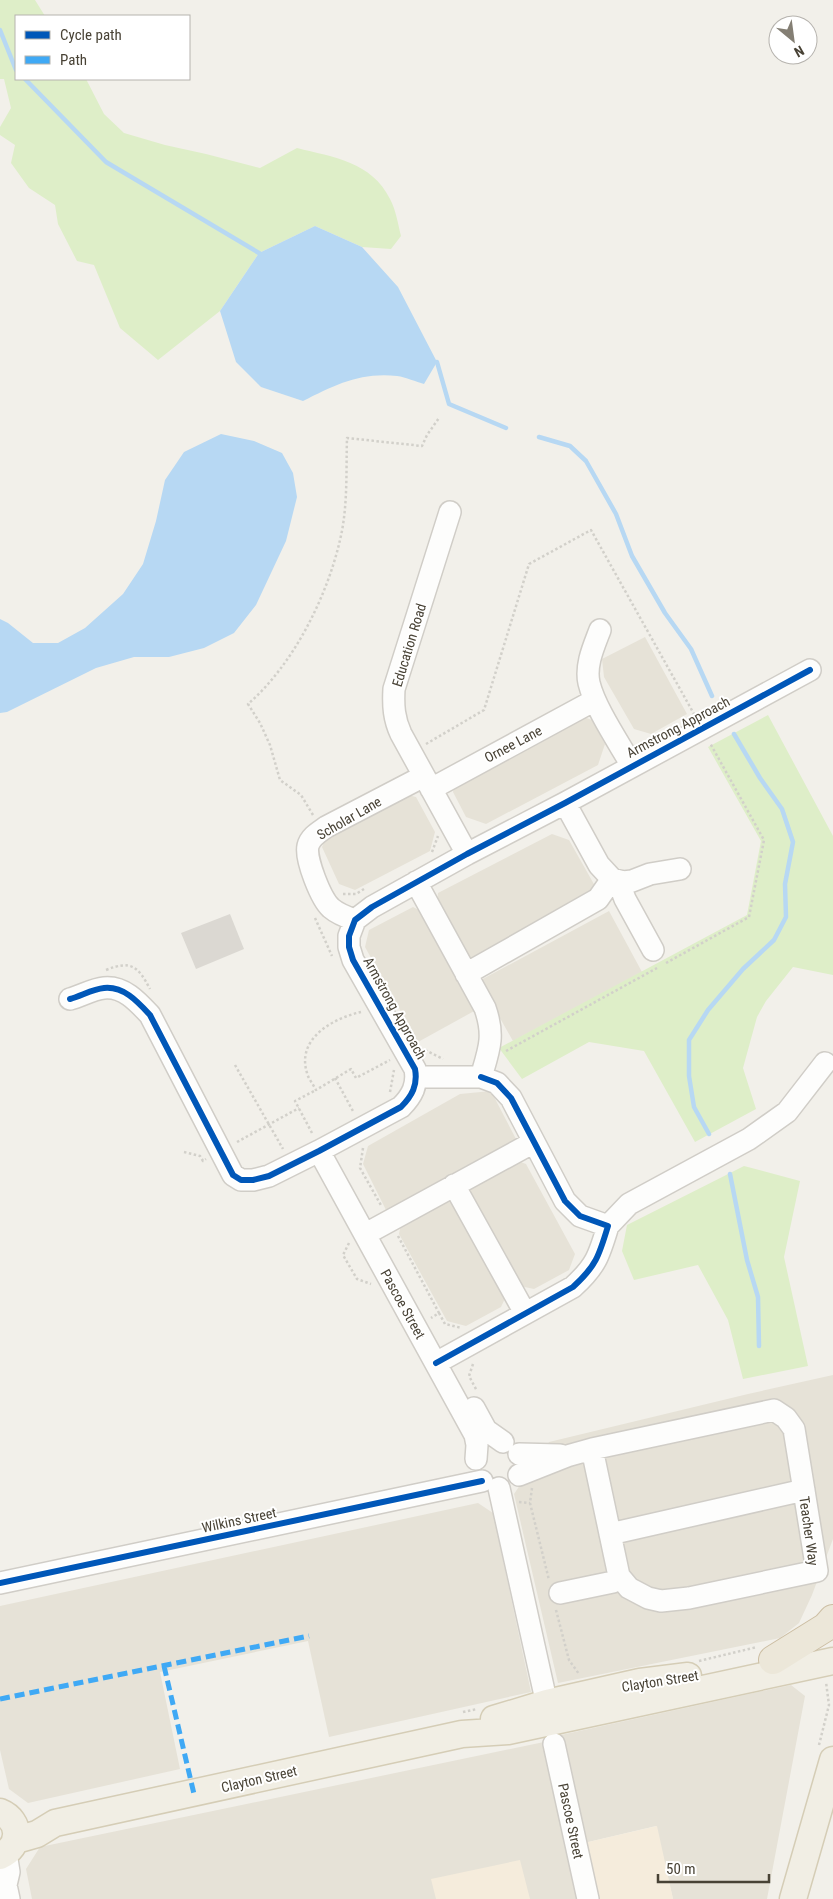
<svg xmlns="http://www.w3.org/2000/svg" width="833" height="1899" viewBox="0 0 833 1899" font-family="'Roboto Condensed',sans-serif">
<rect width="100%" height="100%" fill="#f2f0ea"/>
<!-- residential -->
<path fill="#e6e2d7" d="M645 637 687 714 651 734 634 729 604 677 602 659Z
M581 716 592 720 605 744 598 765 486 824 466 817 453 792 456 780Z
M404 794 416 797 435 832 430 851 355 890 339 884 322 847 327 835Z
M552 834 569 840 595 886 591 897 478 959 464 955 437 904 438 893Z
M413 907 423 912 476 1010 418 1042 365 947 369 930Z
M609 911 642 972 513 1041 479 981Z
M491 1091 516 1139 386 1210 363 1164 368 1146 460 1094Z
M515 1160 526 1164 575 1254 569 1270 534 1289 520 1286 468 1194 470 1184Z
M445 1201 454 1203 507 1294 501 1307 466 1326 447 1321 399 1234 401 1224Z
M833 1375V1539L812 1595 799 1623 780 1638 558 1683 514 1494 549 1442 748 1394Z
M478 1503 493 1513 531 1692 329 1737 308 1641 160 1672 180 1769 28 1803 9 1789 0 1750V1606Z
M791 1685 805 1696 767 1899H673L656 1826 584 1843 561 1735Z
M544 1742 579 1899H32L26 1869 40 1847Z"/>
<!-- commercial -->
<path fill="#f5ecdc" d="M657 1826 673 1899H598L584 1843Z
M520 1860 530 1899H436L431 1879Z"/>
<!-- green -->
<path fill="#deeec8" d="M0 0H35L45 16H16V79H86L104 114 124 133 165 145 206 154 260 168 297 148C333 157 372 162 390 199 396 210 398 224 401 236L391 249 362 247 315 226 259 253 220 311 158 360 120 328 94 265 77 261 58 224 55 205 29 188 11 163 15 145 0 135V127L11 108 4 79H0Z
M768 715 833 836V975L793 967 766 1001 757 1017 743 1068 756 1109 695 1142 644 1051 589 1042 522 1079 499 1048 747 915 761 841 708 747Z
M744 1166 800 1181 784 1257 808 1366 743 1379 728 1320 698 1265 634 1280 622 1251 627 1225Z"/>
<!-- water -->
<path fill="#b7d8f3" d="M315 226 362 247 398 287 437 362 424 384C416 382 406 377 397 376 360 372 335 385 303 401L261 387 236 362 220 311 259 253Z
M221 434 254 441 282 453 293 473 297 497 286 541 256 605 234 633 204 648 169 657H134L96 668 7 712 0 713V619L8 623 33 643H58L85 628 123 594 143 564 156 521 165 480 184 452Z"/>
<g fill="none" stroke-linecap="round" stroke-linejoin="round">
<!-- stream -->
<path stroke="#b7d8f3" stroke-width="4.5" d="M0 30 16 70
M25 79 106 162 259 253
M437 362 449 404 506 428
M539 437 570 446 586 461 616 514 632 556 665 613 691 649 712 696
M709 1134 694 1107 689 1076V1040L708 1010 743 969 774 940 786 917 785 884 793 842 782 809 760 778 734 734
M730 1174 747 1260 758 1297 759 1346"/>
</g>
<!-- building -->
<path fill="#dbd8d2" d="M230 914 244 949 196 969 181 933Z"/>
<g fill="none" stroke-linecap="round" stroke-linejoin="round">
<defs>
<path id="minor" d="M450 512 394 689C393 706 394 719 401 734L467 854
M600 630C594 646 585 665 589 683 595 708 619 743 632 766
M431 789 595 700
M565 803 599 865 612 879 623 882 632 881 650 874 680 869
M623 882 622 891 625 899 653 950
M355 920C346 917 338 914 331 908 321 899 305 859 308 846 310 837 319 832 326 827L424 776
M466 974 598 899 612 879
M70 999C81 996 93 989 104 988 124 986 138 1002 150 1015L233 1175 241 1180H253L269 1176 319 1151 401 1107C412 1096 418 1085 415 1069L353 960 349 947V936L355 920 372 907 467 854 565 803 810 670
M416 1077H481C489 1050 495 1036 485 1008L416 882
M319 1151 475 1435 477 1445 476 1459
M454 1185 525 1313
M608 1226 629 1204 749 1139 787 1112 825 1063
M373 1230 534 1142
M436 1363 573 1287C596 1266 599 1256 608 1226L580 1216 565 1201 511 1098 497 1083 481 1077
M474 1408 486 1430 503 1442
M519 1454 560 1455
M519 1475 567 1456 592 1449 774 1410 786 1418 794 1429 817 1571 689 1598 661 1601 648 1598 629 1588 619 1576 592 1449
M499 1488 550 1718
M610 1534 804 1490
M0 1583 482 1481
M560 1593 613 1582 620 1578
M554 1744 588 1899
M6 1853 9 1872 6 1885 9 1899"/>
<path id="major" d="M494 1719 547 1703 640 1682 688 1676
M0 1812C22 1821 21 1847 0 1856
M16 1840 37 1834 55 1823 462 1734 508 1731 833 1661
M793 1899 833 1760"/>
<path id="highway" d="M773 1660 826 1627 833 1619"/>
</defs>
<!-- minor casing -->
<use href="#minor" stroke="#d0cdc7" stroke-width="24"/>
<!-- major casing -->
<use href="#major" stroke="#d5cdb6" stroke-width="29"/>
<!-- highway casing -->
<use href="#highway" stroke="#ccbea3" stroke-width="30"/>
<!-- path -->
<path stroke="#d2d0ca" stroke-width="2.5" stroke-dasharray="2.5 2.5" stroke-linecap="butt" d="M426 744 484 710 529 564 591 530 694 714
M313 815 301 795 280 780 270 745 260 723 248 704C293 665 327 597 340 540 348 507 346 471 347 438L422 446 427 435 439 418
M432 852 438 836
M343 894H356L364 889
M315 918 332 956
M666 963 749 917 764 840 710 743
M106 970C131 960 138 966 150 989
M361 1012C334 1018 296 1038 307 1073 308 1078 313 1084 316 1090L351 1069 356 1078 390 1060
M425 1050 443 1059
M506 1051 657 968
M235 1065 283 1149
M335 1078 354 1113
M390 1092 394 1070
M312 1133 295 1101 316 1090
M237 1142 299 1108
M363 1148 360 1168 382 1207
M184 1152 200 1156 203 1161 206 1159
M398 1236 439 1313 431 1318
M349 1243 343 1255 357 1279 371 1284
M439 1313 445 1324 462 1328
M473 1364 469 1376 477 1391
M532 1488 530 1503 549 1580
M519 1502 530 1503
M556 1610 569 1660 579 1674
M699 1661 757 1647
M463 1712 477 1709
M819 1745 829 1705 826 1682"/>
<!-- minor -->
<use href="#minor" stroke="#fdfdfc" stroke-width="21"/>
<!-- major -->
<use href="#major" stroke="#f1eee4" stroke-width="26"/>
<!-- highway -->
<use href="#highway" stroke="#ece7d9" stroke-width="28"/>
<!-- quiet -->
<path stroke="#3fa9f5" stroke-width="5" stroke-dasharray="10 5" stroke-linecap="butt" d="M164 1666 194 1794
M0 1699 309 1636"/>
<defs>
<path id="cycleway" d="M70 999C81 996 93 989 104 988 124 986 138 1002 150 1015L233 1175 241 1180H253L269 1176 319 1151 401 1107C412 1096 418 1085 415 1069L353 960 349 947V936L355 920 372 907 467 854 565 803 810 670
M436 1363 573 1287C596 1266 599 1256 608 1226L580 1216 565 1201 511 1098 497 1083 481 1077
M0 1583 482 1481"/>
</defs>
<!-- cycleway casing -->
<use href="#cycleway" stroke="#fff" stroke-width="9"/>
<!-- cycleway -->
<use href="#cycleway" stroke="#0057b8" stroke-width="6"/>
</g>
<g text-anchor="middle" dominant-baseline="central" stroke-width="4" stroke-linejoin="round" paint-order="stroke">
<!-- street labels -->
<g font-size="14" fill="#484235" stroke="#fff">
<text transform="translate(409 645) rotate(-73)">Education Road</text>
<text transform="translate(678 727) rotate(-28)">Armstrong Approach</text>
<text transform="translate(513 744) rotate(-28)">Ornee Lane</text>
<text transform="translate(349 818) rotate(-30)">Scholar Lane</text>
<text transform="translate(395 1008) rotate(61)">Armstrong Approach</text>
<text transform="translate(403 1304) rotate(61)">Pascoe Street</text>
<text transform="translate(239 1520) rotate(-12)">Wilkins Street</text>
<text transform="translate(809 1531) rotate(82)">Teacher Way</text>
<text transform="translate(660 1681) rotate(-9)">Clayton Street</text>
<text transform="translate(259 1779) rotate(-13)">Clayton Street</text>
<text transform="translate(571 1821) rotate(78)">Pascoe Street</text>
</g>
</g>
<!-- legend -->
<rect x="15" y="15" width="175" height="65" fill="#ffffff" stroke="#b6b3ae"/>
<rect x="25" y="31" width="25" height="8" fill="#0057b8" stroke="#b6b3ae"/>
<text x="60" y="40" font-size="15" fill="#484235">Cycle path</text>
<rect x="25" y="56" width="25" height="8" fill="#3fa9f5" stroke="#b6b3ae"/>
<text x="60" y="65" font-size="15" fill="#484235">Path</text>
<!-- north arrow -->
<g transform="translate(793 40) rotate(151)"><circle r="24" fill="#ffffff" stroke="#b6b3ae"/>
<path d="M0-4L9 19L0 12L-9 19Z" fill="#847f74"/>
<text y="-8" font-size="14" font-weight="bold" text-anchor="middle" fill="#484235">N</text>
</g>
<!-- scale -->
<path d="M658 1874v8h111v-8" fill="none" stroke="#484235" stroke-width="2.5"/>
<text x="666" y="1874" font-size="15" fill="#484235" stroke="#ffffff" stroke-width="4" paint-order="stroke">50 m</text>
</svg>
